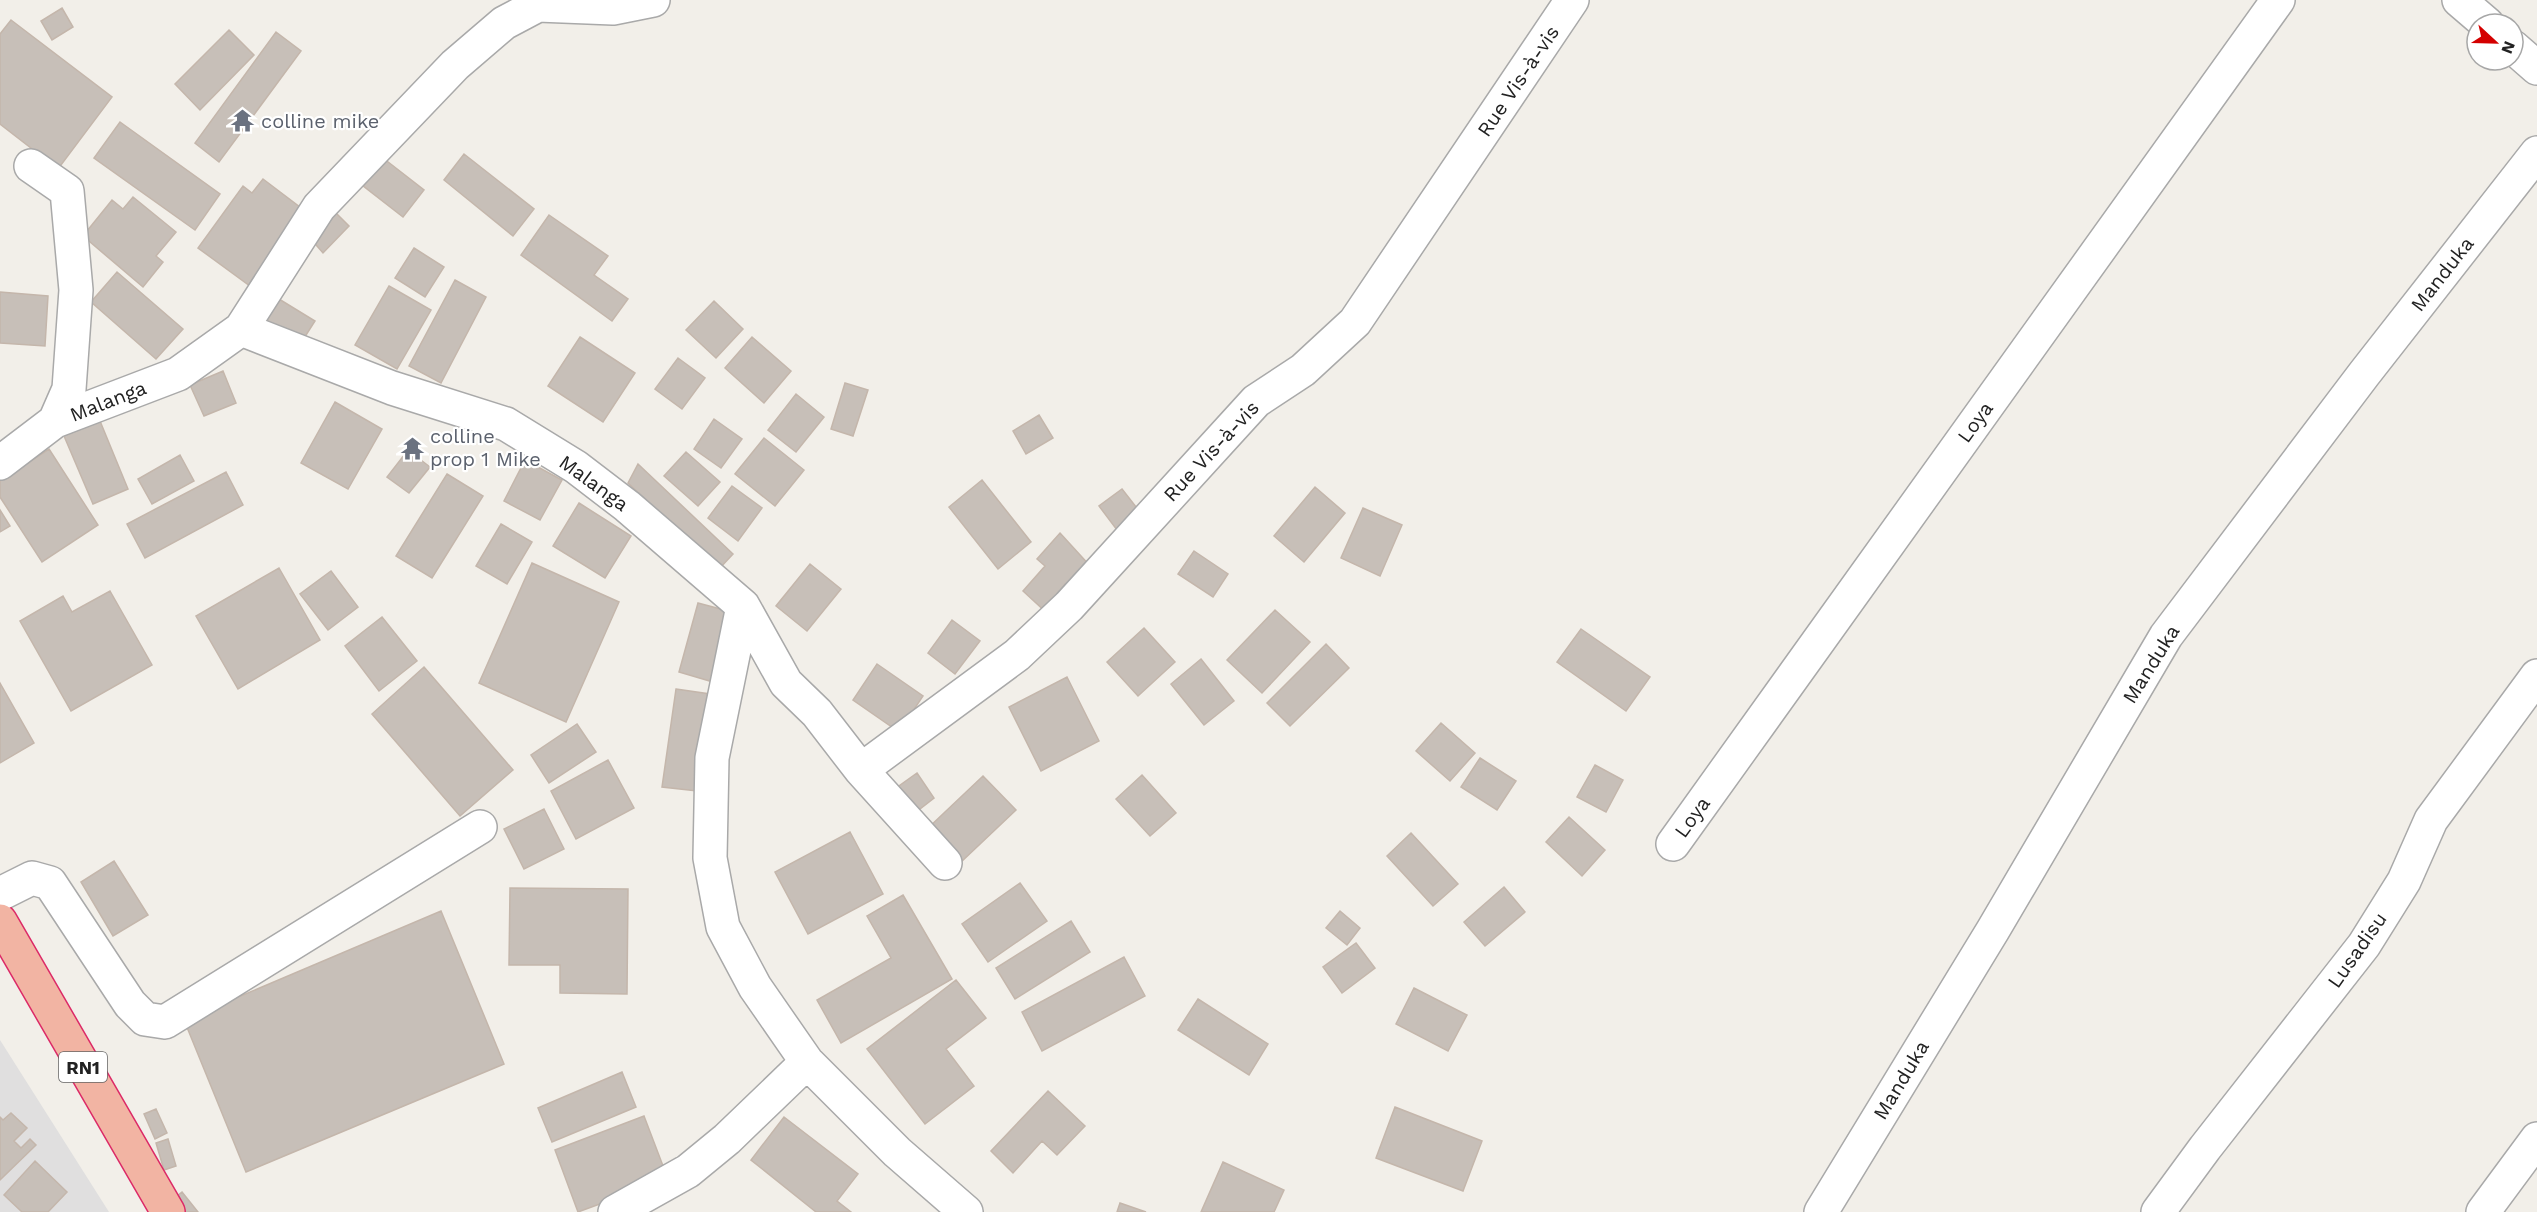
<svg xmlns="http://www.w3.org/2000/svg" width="2537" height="1212" viewBox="0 0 2537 1212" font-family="'Work Sans',sans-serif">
<rect width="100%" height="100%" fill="#f2efe9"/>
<!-- residential -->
<path fill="#e0dfdf" d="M0 1040 109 1212H0Z"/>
<!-- building -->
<path fill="#c7bfb8" stroke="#c4b6ab" stroke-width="1.5" d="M62 8 73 27 52 40 41 21Z
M11 20 112 97 58 169 0 124V34Z
M229 30 254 55 200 110 175 84Z
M276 32 301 51 219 162 195 143Z
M120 122 220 194 195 230 94 158Z
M464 154 534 209 513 236 444 180Z
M383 158 424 190 403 217 362 185Z
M263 179 309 214 254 289 198 248 243 186 252 193Z
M133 197 176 232 156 256 163 262 143 287 83 236 112 200 123 209Z
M335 212 349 226 323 253 310 238Z
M549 215 608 256 594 275 628 299 612 321 521 255Z
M414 248 444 267 425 297 395 278Z
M117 272 183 329 156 359 91 302Z
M455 280 486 297 441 383 409 366Z
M389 286 431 310 397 369 355 345Z
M0 292 48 296 45 346 0 343Z
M274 296 315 321 301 343 261 319Z
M714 301 743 329 716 358 686 330Z
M580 337 635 373 603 422 548 386Z
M752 337 791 371 764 403 725 368Z
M678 358 705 378 682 409 655 389Z
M223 371 236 403 204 416 190 385Z
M845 383 868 390 853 436 831 429Z
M796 394 824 417 796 452 768 430Z
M335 402 382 429 348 489 301 463Z
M1039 415 1053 438 1026 454 1013 431Z
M714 419 742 439 721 468 694 449Z
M100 421 128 489 93 504 64 436Z
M764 438 804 470 775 506 735 474Z
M49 449 98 525 42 562 0 497V481Z
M408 450 430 467 409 493 387 477Z
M686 452 720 482 698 506 664 476Z
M180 455 194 481 152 504 138 479Z
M525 460 562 480 540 520 504 501Z
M638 464 733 554 719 569 628 483Z
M226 472 243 505 145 558 127 524Z
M447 474 483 496 432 578 396 556Z
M982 480 1031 542 998 569 949 507Z
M732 486 762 508 738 541 708 518Z
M1315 487 1345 513 1304 562 1274 536Z
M1122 489 1140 512 1117 530 1099 506Z
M579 503 631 536 605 578 553 546Z
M1363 508 1402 525 1380 576 1341 558Z
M0 510 10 526 0 532Z
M501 524 532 542 507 584 476 566Z
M1060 533 1092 568 1073 590 1065 584 1048 614 1023 591 1045 566 1037 559Z
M1194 551 1228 574 1213 597 1178 574Z
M532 563 619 602 566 722 479 683Z
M810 564 841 589 807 631 776 606Z
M279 568 320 640 238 689 196 616Z
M331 571 358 607 328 630 300 594Z
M110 591 152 665 71 711 20 621 63 596 72 612Z
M698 603 732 612 713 682 679 672Z
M1275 610 1310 642 1262 693 1227 660Z
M382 617 417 661 379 691 345 646Z
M952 620 980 641 955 674 928 653Z
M1144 628 1175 662 1138 696 1107 662Z
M1581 629 1650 677 1626 711 1557 662Z
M1326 644 1349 668 1290 726 1267 703Z
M1201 659 1234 701 1204 725 1171 684Z
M877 664 923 696 899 732 853 700Z
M424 667 513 770 460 816 372 714Z
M1067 677 1099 741 1041 771 1009 707Z
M0 683 34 743 0 763Z
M676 689 710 694 697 791 662 787Z
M1441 723 1475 753 1450 781 1416 751Z
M577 724 596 752 549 783 531 755Z
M1480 758 1516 781 1497 810 1461 787Z
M608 760 634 808 576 839 551 791Z
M1595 765 1623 780 1606 812 1577 797Z
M917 773 934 798 911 816 892 791Z
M1142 775 1176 813 1150 836 1116 799Z
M983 776 1016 810 959 864 926 830Z
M544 809 564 849 524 869 504 829Z
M1569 817 1605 850 1582 876 1546 842Z
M850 832 883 894 808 934 775 872Z
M1411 833 1458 884 1433 906 1387 856Z
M114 861 148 915 113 936 81 882Z
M1020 883 1047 921 988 962 962 924Z
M1504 887 1525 912 1485 946 1464 922Z
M510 888 628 889 627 994 560 993V965H509Z
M903 895 952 979 841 1043 817 1000 891 958 867 916Z
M441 911 504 1064 246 1172 184 1020Z
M1340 911 1360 928 1347 945 1326 928Z
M1071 921 1090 952 1015 999 996 968Z
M1356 943 1375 968 1342 993 1323 967Z
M1124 957 1145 996 1042 1051 1022 1012Z
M956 980 986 1018 946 1049 974 1086 925 1124 867 1049Z
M1414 988 1467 1015 1448 1051 1396 1024Z
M1198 999 1268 1044 1249 1075 1178 1030Z
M622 1072 636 1107 552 1142 538 1108Z
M1048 1091 1085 1126 1057 1155 1042 1141 1013 1173 991 1151Z
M1395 1107 1482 1141 1463 1191 1376 1158Z
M156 1109 167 1133 155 1139 144 1114Z
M11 1113 27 1128 14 1141 21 1148 30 1139 36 1145 0 1180V1117L3 1120Z
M644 1116 668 1179 578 1212 555 1150Z
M784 1117 858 1174 837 1201 851 1212H816L751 1160Z
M168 1139 176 1166 164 1170 156 1143Z
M35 1161 67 1192 48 1212H22L4 1195Z
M1223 1162 1284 1190 1274 1212H1201Z
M182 1192 198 1212H182L172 1200Z
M1120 1203 1146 1212H1117Z"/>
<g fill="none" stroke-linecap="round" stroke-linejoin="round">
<defs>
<path id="minor" d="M2459 0 2487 24
M2513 47 2537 68
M31 166 67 191 76 290 69 389 55 421
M241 329 319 207 455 65 504 23 538 5 613 8 653 0
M0 463 55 421 178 374 241 329 392 388 506 424 576 467 627 506 743 606 786 683 817 713 861 770 945 863
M743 606 712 758 710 858 723 927 755 987 807 1062 897 1152 966 1212
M861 770 1017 655 1069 606 1256 401 1303 370 1355 322 1572 0
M1673 844 2278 0
M0 894 32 878 50 883 130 1004 145 1019 165 1022 480 827
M615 1212 688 1171 727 1139 807 1062
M1821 1212 1993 930 2166 636 2364 374 2537 153
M2158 1212 2205 1148 2364 945 2404 881 2431 820 2537 676
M2483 1212 2537 1139"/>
<path id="trunk" d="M0 921 168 1212"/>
</defs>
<!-- minor casing -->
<use href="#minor" stroke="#a9a9a9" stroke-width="36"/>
<!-- trunk casing -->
<use href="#trunk" stroke="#dc2a67" stroke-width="36"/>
<!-- minor -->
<use href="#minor" stroke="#fff" stroke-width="33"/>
<!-- trunk -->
<use href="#trunk" stroke="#f2b4a3" stroke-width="33"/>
</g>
<!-- icons -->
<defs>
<symbol id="temple-bare" viewBox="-9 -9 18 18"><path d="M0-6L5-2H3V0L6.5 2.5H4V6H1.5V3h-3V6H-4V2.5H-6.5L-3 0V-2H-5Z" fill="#6b7280" stroke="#fff" stroke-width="2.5" paint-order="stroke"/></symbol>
</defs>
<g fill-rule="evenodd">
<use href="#temple-bare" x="226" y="104" width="33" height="33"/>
<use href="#temple-bare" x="396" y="432" width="33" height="33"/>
</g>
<g text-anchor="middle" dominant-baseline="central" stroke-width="4.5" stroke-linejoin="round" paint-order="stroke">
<!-- shield labels -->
<rect fill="#fff" stroke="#646464" stroke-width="1.5" x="59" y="1052" width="48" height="30" rx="4.5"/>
<g font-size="18" font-weight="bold" fill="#222">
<text x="83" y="1067">RN1</text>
</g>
<!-- street labels -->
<g font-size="20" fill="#222" stroke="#fff">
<text transform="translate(1518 81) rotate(-56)">Rue Vis-à-vis</text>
<text transform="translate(2442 274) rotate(-52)">Manduka</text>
<text transform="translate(108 401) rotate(-21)">Malanga</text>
<text transform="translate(1975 422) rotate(-54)">Loya</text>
<text transform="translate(1211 451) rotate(-47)">Rue Vis-à-vis</text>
<text transform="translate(594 483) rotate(36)">Malanga</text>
<text transform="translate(2151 664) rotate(-58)">Manduka</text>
<text transform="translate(1692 817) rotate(-54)">Loya</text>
<text transform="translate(2357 950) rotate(-55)">Lusadisu</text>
<text transform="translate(1901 1080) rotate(-59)">Manduka</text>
</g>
<!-- worship labels -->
<g font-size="20" fill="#5b616d" stroke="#fff" text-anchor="start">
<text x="261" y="121">colline mike</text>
<text x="430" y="436">colline<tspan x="430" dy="23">prop 1 Mike</tspan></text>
</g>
</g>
<!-- north arrow -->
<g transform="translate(2495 42) rotate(112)"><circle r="28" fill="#ffffff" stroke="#a7a7a7" stroke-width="1.5"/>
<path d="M0-4.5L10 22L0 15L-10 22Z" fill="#d40000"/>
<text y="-9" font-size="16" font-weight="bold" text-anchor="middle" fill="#222222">N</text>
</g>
</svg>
